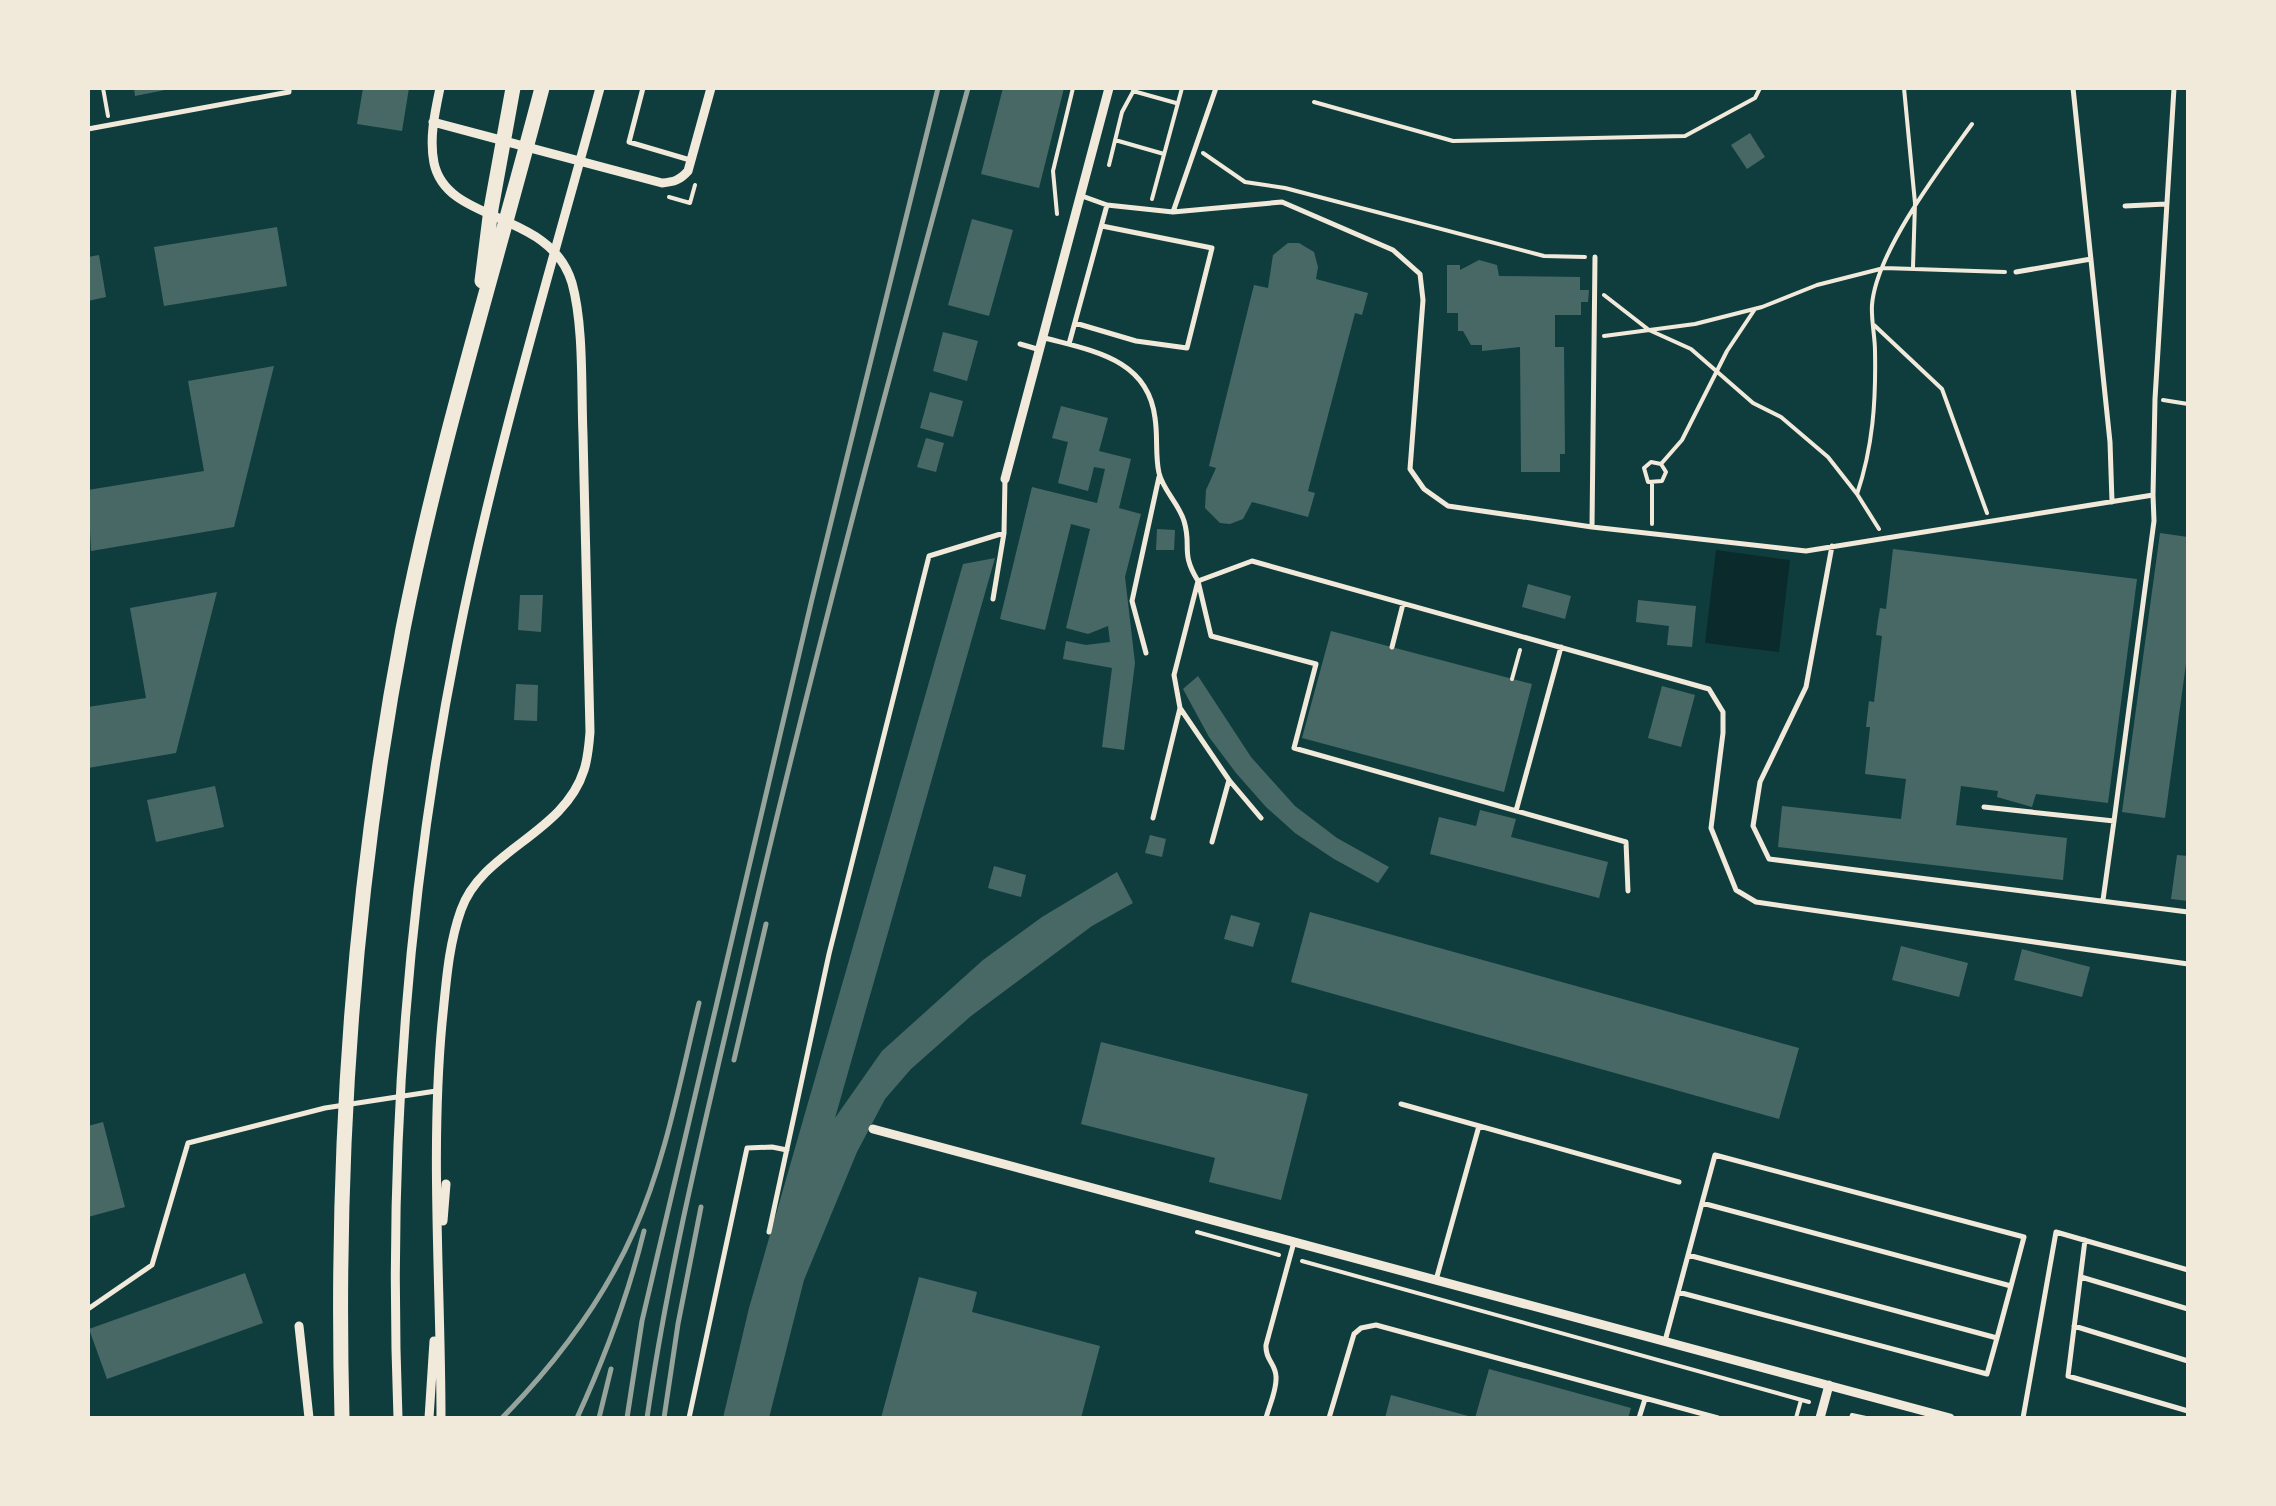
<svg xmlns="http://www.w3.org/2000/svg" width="2276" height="1506" viewBox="0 0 2276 1506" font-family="Inter,sans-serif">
<rect width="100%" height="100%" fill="#0f3d3e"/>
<!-- water -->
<path fill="#0a2a2b" d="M1716 550 1790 560 1779 652 1705 643Z"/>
<!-- building -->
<path fill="#486865" d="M134 88H169L170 89 135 96Z
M363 88H409L402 131 357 124Z
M1003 88H1064L1039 188 981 174Z
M1750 133 1765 157 1747 169 1731 145Z
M972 219 1013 230 989 316 948 305Z
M277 227 287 286 164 306 154 247Z
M1288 243H1299L1314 252 1318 267 1316 279 1368 293 1362 315 1355 313 1308 491 1315 493 1308 517 1252 502 1243 519 1230 524 1220 523 1205 508 1206 490 1216 468 1209 466 1254 285 1268 288 1273 255Z
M99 255 106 297 88 301V257Z
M1479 260 1497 265 1499 276 1580 277V290H1589L1588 302H1581V315H1555V347H1564L1565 454H1560V472H1521L1520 347 1482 351V345H1471L1463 331H1458V313H1447V265H1460V270Z
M943 332 978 341 967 381 933 371Z
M274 366 234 527 91 551 88 490 204 471 188 381Z
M930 392 963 401 953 437 920 428Z
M1061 406 1108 418 1099 451 1131 459 1119 508 1141 514 1125 577 1135 663 1124 750 1102 747 1112 668 1063 659 1066 641 1086 645 1110 642 1108 626 1088 634 1066 628 1090 529 1071 524 1045 630 1000 619 1032 487 1097 503 1105 469 1094 467 1088 491 1058 483 1068 442 1052 438Z
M926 438 944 443 936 472 917 467Z
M1157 529 1175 530 1174 550H1156Z
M2160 533 2188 537V649L2165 818 2122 812Z
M1893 549 2137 579 2108 803 2036 794 2032 807 1997 797 1998 791 1961 786 1956 825 2067 838 2063 880 1778 847 1782 806 1901 819 1906 779 1865 774 1870 727H1866L1869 701 1874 702 1882 636 1876 635 1878 620 1880 608 1886 609Z
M995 558 835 1118 882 1051 983 960 1042 917 1117 872 1133 903 1092 926 971 1016 911 1069 885 1099 857 1152 804 1280 769 1418H723L749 1308 963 564Z
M1528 584 1571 596 1565 619 1522 607Z
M217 592 176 753 88 768V707L146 698 130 608Z
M520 595H543L541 632 518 630Z
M1638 600 1696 606 1692 647 1667 645 1669 626 1636 622Z
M1331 631 1532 684 1504 792 1302 738Z
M1198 676 1251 757 1295 806 1337 838 1389 867 1378 883 1334 859 1295 833 1266 807 1236 773 1209 737 1183 689Z
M516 684 538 685 537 721 514 720Z
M1662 686 1695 695 1681 747 1648 738Z
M215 786 224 827 156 842 147 800Z
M1480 810 1516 819 1511 837 1608 862 1599 898 1430 854 1439 817 1476 826Z
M1150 835 1166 839 1162 857 1145 853Z
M2177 855 2188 856V901L2171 899Z
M994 866 1026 875 1021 897 988 888Z
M1310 912 1799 1048 1779 1119 1291 982Z
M1231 915 1260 923 1253 947 1224 939Z
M1901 946 1968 963 1959 997 1892 980Z
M2022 949 2090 967 2082 997 2014 980Z
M1101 1042 1308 1094 1281 1200 1209 1182 1215 1158 1081 1124Z
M103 1122 125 1207 88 1217V1126Z
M245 1273 263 1323 107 1379 89 1329Z
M919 1277 977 1292 972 1312 1100 1346 1081 1418H881Z
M1489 1369 1631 1408 1628 1418H1475Z
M1391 1395 1472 1417V1418H1385Z"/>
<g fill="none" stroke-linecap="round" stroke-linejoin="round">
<!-- path -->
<path stroke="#f1e9da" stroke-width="4" d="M103 88 108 116
M1904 88 1915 203 1913 267
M1133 91 1176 103
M1314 102 1453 141 1685 136 1755 98 1760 88
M1115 140 1164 154
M1203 153 1245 182 1285 188 1544 256 1585 257
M1109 165 1122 112 1135 88
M669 197 690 203 695 185
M1152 199 1182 88
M1057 214 1053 171 1073 88
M1604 295 1649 330 1691 349 1753 403 1781 417 1828 457 1857 494
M1874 325 1942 389 1987 513
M1604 336 1695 324 1762 307 1817 285 1884 268 2005 272
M2163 400 2188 404
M1661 464 1666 472 1662 481 1648 482 1644 468 1651 462 1661 464 1682 440 1727 351 1755 309
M1652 524V484
M1879 529 1857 494C1873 447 1876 401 1875 351 1875 336 1871 320 1872 305 1876 252 1941 167 1972 124
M1512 679 1520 650
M1197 1232 1279 1255
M1302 1261 1809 1402
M1796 1418 1801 1400
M1851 1418 1852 1415 1866 1418"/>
<!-- service -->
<path stroke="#f1e9da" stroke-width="5" d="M643 88 629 142 690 160
M2073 88 2110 442 2112 502
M88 129 289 92V88
M1082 196 1107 205 1173 212 1282 202 1393 250 1420 274 1423 300 1410 469 1424 489 1448 506 1592 527 1806 551 2153 495 2155 399 2174 88
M2125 206 2166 204
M1173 212 1216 88
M2016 272 2091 259
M1075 323 1136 341 1187 348 1212 248 1102 226
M1045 338C1093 351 1148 359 1155 418 1158 436 1155 456 1159 473 1163 490 1179 504 1184 521 1192 547 1180 552 1198 581L1174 675 1180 708 1153 818
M1020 344 1037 349
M1069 344 1107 205
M1592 527 1595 257
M1832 546 1806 687 1760 782 1753 826 1769 859 2188 912
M993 599 1004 533 1005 479
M1392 647 1403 604
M1146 653 1132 601 1159 477
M1180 708 1229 780 1261 818
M1984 807 2114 821 2154 521 2153 495
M1516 811 1561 647
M1212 842 1229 780
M1628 891 1626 842 1294 748 1316 664 1211 636 1198 581 1252 561 1709 689 1723 712V733L1711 828 1736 890 1756 902 2188 964
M2103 900 2114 821
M1401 1104 1679 1182
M1702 1203 1715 1155 2024 1237 2011 1286
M769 1232 829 954 929 556 1004 533
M2085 1240 2068 1376 2188 1411
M2081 1277 2188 1309
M1436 1280 1479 1126
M1678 1292 1987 1374 1997 1338
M88 1309 152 1265 188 1143 325 1108 436 1091
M2074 1326 2188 1361
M1665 1341C1677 1295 1690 1249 1702 1203L2011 1286 1997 1338 1688 1255
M689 1418 747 1148 772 1147 787 1150
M1266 1418C1269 1406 1277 1390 1276 1377 1276 1364 1265 1360 1266 1345L1294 1242
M1329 1418 1354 1334 1361 1328 1376 1325 1718 1418
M1639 1418 1645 1399
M2023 1418 2056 1232 2188 1270"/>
<!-- minor -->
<path stroke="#f1e9da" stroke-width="9" d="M440 88C435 112 429 138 434 163 447 225 550 209 572 283 584 326 581 389 583 435 586 534 588 633 590 732 589 745 588 758 584 770 564 834 482 850 461 910 448 946 446 986 442 1023 430 1154 441 1287 441 1418
M433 122 662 183C674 182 680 180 688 171L711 88
M1005 479 1109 88
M873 1129 1950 1418
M443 1221 446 1184
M299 1326 309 1418
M398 1418C388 1159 406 899 457 644 494 456 550 272 600 88
M429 1418 434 1341
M1820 1418 1829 1385"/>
<!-- primary -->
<path stroke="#f1e9da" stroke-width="15" d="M482 281 491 209 513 88
M342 1418C335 1153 353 890 403 629 439 446 495 268 542 88"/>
<!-- rail -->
<path stroke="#97a49c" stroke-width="5" d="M734 1060 766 924
M502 1418C555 1364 603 1301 634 1231 666 1159 680 1080 699 1003
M577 1418C605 1357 628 1296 644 1231
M599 1418 611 1369
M627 1418 642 1321 812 599 938 88
M647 1418C668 1271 704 1126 738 981 807 681 887 385 968 88
M664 1418 678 1324 701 1207"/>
</g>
<!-- border -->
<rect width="2276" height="1506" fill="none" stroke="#f1e9da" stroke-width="180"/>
</svg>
